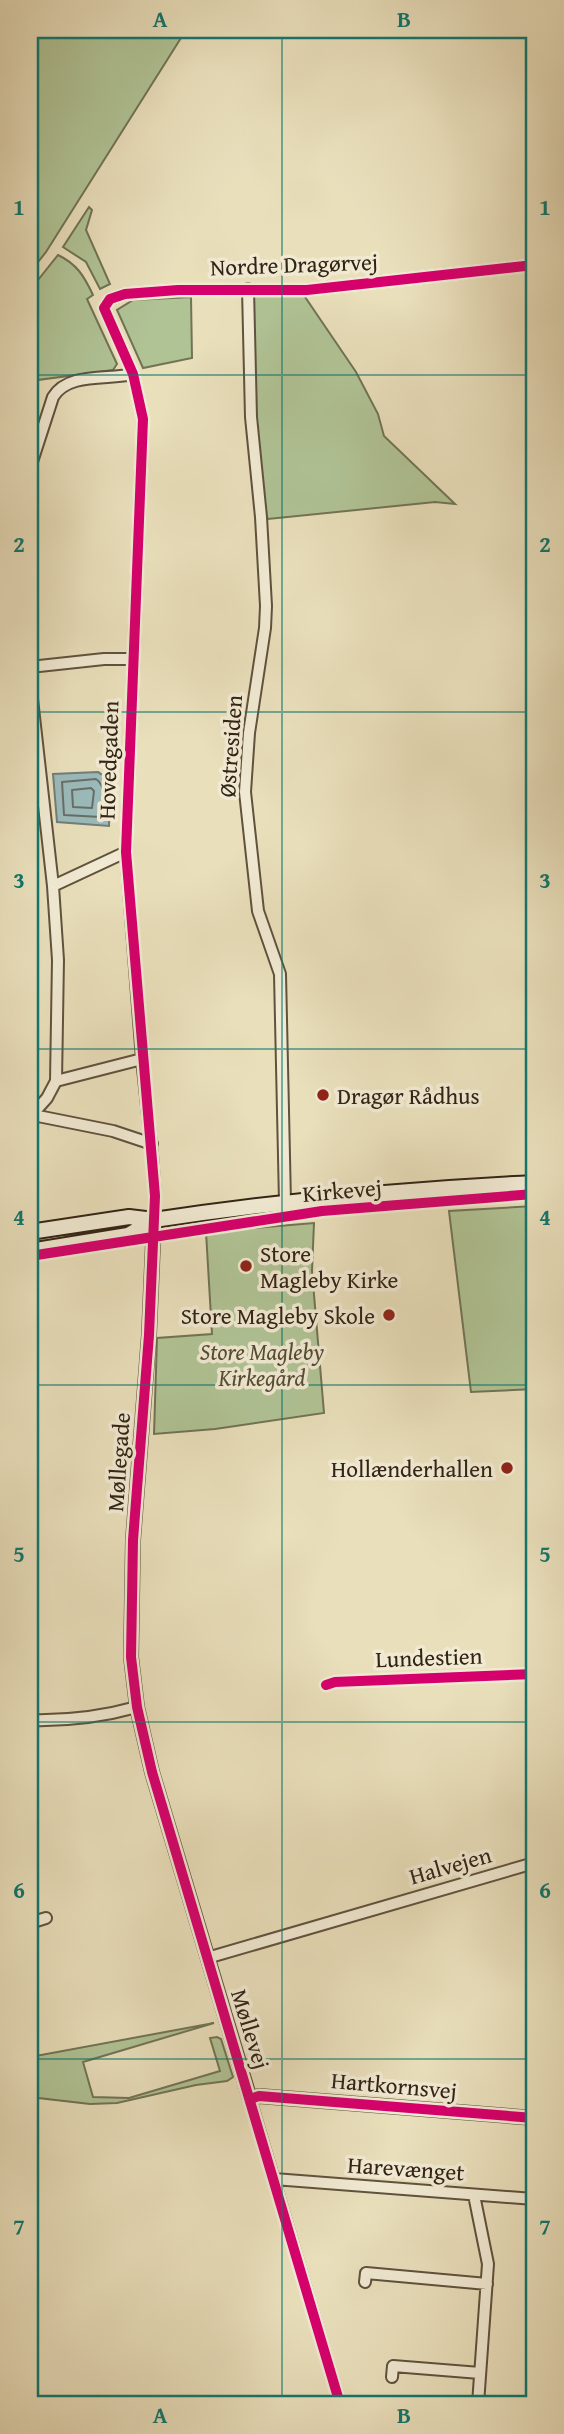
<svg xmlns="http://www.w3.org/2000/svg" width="564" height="2434" viewBox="0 0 564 2434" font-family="'Gentium Book Plus',serif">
<rect width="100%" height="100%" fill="#e9dfbb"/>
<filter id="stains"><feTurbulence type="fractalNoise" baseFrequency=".00286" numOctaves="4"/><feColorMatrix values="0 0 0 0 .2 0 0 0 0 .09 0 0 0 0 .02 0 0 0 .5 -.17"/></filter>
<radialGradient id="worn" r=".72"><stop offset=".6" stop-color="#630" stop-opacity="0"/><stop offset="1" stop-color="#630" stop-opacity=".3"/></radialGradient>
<!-- green -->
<path fill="#b0c395" stroke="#717355" stroke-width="2" d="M30 30H186L46 252 30 272Z
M89 207 92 210 86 230 110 284 100 289 86 262 63 247Z
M58 255C77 264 84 276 93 295L87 299 117 364 113 370 30 381V290Z
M251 294H303L356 372 378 414 384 436 455 504 435 502 268 519 265 516 255 401Z
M191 297 192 358 143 368 117 310 133 300Z
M534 1206V1389L471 1392 449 1211Z
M314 1223 312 1271 324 1413 215 1429 154 1434 157 1338 212 1334 206 1232Z
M214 2023 83 2062 93 2097 129 2098 220 2071 210 2038 217 2037 221 2039 233 2077 227 2081 196 2085 117 2103 90 2104 30 2097V2057Z"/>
<!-- water -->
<path fill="#9bbaba" stroke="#717e78" stroke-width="2" d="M98 772C116 781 109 808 109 826L57 822 53 774Z"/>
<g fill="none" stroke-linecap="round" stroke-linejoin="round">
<!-- shore -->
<path stroke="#666e68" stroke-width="2" d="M96 779C107 786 103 805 101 817L64 815 62 782Z
M91 788 94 791 92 808 73 807 72 790Z"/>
<defs>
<path id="minor" d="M248 289 251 417 261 517 266 606 265 628 249 733 245 792 258 911 280 974 285 1202
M30 468 53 397C68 372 108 380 133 374
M30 667 104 659H133
M30 681 53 886 58 960 56 1081 47 1098 30 1117
M53 886 126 852
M56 1081 142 1059
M33 1115 113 1131 152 1144
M154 1220 155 1196 152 1154 142 1059 126 852 143 419 133 374 104 308 110 299 125 294 178 290H307L534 265
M30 1720C67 1721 101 1717 137 1707
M30 1923 46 1918
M207 1958 534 1863
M250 2099 340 2404
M274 2179 534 2199
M474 2195 488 2264 478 2404
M365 2282 366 2273 487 2284
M392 2377 393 2366 480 2373"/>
<path id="tertiary" d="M154 1220 149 1335 133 1540 131 1657 137 1707 152 1772 250 2099 259 2096 534 2118"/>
<path id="secondary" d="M30 1232 129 1217 154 1220C280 1201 407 1189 534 1183
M30 1251 128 1235 154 1220"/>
</defs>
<!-- minor casing -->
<use href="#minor" stroke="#60523e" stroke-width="14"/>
<!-- tertiary casing -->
<use href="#tertiary" stroke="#60523e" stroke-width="16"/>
<!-- secondary casing -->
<use href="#secondary" stroke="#322315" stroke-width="18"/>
<!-- minor -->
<use href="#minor" stroke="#f1ead3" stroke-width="10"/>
<!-- tertiary -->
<use href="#tertiary" stroke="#f1ead3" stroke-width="12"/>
<!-- secondary -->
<use href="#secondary" stroke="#f1ead3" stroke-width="14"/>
<defs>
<path id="cycleway" d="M30 1256 322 1211 534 1194
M326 1685 335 1682 534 1674
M250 2099 259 2096 534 2118
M340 2404 152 1772 137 1707 131 1657 133 1540 149 1335 155 1196 126 852 143 419 133 374 104 308 110 299 125 294 178 290H307L534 265"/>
</defs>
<!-- cycleway casing -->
<use href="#cycleway" stroke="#f1ead3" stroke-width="15"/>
<!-- cycleway -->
<use href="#cycleway" stroke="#d6006c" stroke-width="10"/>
</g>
<!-- grid -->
<path fill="none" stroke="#0f766e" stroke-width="2" stroke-opacity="0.55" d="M282 30V2404M30 375H534M30 712H534M30 1049H534M30 1385H534M30 1722H534M30 2059H534"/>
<!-- markers -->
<g fill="#8f2418" stroke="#f1ead3" stroke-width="2.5">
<circle cx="323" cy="1095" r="7"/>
<circle cx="246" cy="1266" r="7"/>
<circle cx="389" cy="1315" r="7"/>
<circle cx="507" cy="1468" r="7"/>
</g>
<g text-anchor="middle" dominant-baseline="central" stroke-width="7" stroke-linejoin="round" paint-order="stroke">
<!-- street labels -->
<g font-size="23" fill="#322315" stroke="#f1ead3">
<text transform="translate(294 264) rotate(-2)">Nordre Dragørvej</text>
<text transform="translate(230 746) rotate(-86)">Østresiden</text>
<text transform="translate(108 760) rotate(-88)">Hovedgaden</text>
<text transform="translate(342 1190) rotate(-5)">Kirkevej</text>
<text transform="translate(118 1462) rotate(-86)">Møllegade</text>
<text transform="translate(429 1657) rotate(-2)">Lundestien</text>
<text transform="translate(450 1865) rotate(-16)">Halvejen</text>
<text transform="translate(251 2029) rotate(73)">Møllevej</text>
<text transform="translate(394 2085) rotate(5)">Hartkornsvej</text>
<text transform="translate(406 2168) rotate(4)">Harevænget</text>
</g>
<!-- poi labels -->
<g font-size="23" fill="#322315" stroke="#f1ead3" text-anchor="start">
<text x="337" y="1095">Dragør Rådhus</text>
<text x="260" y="1253">Store<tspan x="260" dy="26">Magleby Kirke</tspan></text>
<text x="375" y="1315" text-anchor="end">Store Magleby Skole</text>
<text x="493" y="1468" text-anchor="end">Hollænderhallen</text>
</g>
<!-- park labels -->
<g font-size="23" font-style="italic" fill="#524b35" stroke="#f1ead3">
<text x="262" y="1351">Store Magleby<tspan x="262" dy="26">Kirkegård</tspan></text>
</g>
</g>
<!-- margin -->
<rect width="564" height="2434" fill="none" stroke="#e9dfbb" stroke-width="77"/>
<rect x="38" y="38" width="488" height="2358" fill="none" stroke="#0f766e" stroke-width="2.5"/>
<g font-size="23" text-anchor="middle" font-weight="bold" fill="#0f766e">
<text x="160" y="27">A</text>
<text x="404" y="27">B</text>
<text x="19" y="215">1</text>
<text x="545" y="215">1</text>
<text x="19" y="552">2</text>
<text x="545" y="552">2</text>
<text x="19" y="888">3</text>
<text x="545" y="888">3</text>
<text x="19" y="1225">4</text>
<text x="545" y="1225">4</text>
<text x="19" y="1562">5</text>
<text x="545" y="1562">5</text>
<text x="19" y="1898">6</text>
<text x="545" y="1898">6</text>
<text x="19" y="2235">7</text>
<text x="545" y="2235">7</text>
<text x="160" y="2423">A</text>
<text x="404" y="2423">B</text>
</g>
<rect width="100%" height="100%" filter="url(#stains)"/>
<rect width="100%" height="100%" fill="url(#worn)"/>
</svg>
